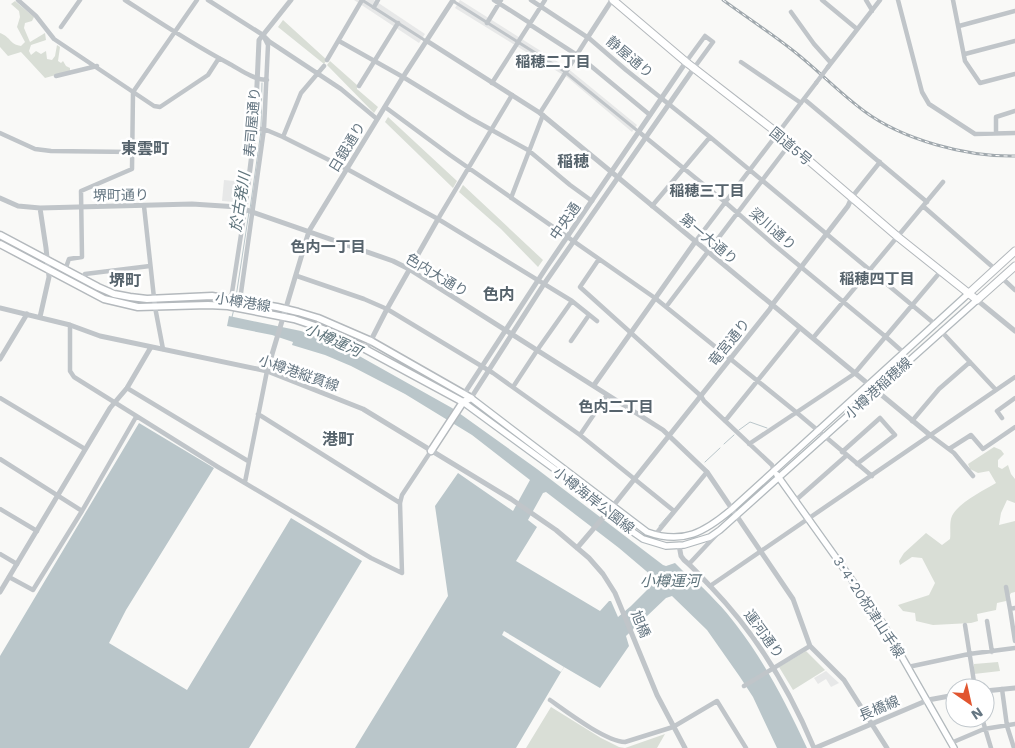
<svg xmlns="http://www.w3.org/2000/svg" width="1015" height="748" viewBox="0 0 1015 748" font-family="'Work Sans','Noto Sans JP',sans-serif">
<rect width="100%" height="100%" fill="#f9f9f7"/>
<!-- built -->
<path fill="#e7e8e8" d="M354 0H374L425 34 419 43Z
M460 0 566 67 637 125 632 132 568 78 455 8Z
M224 180 244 182 241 195 235 202 222 201Z
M826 671 839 683 831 687 826 679 818 684 814 678Z"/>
<!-- green -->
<path fill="#d9ded6" d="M15 1 34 17 32 21 25 23 24 28 30 42 45 33 46 40 31 45 29 51 31 55 36 51 41 54 46 51 47 59 52 60 55 56 57 45 60 47 58 61 61 63 63 61 66 66 70 68V71L45 78 21 52 8 56 0 47V33C11 37 9 44 21 46L25 42 17 27 20 17 19 11 11 4Z
M283 20 327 60 324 64 278 27Z
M330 61 357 85V89L378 107 374 113 327 65Z
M388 117 457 181 453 188 385 122Z
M463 185 543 260 538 267 501 229 459 192Z
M994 447 1001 450 1004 454 998 460V467L1002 469 1008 465 1011 474 1015 479V503L1007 500 1001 513 999 525 1015 521V592L1011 593 1006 601 997 603 996 610 977 614 978 621 971 623 933 625 916 621 915 613 903 611 898 605 929 595 935 583 922 558 912 557 900 565 899 561 904 553 926 533 942 545 950 539C951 533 949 522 952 516 958 503 984 490 996 483L989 471 978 473 970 469 968 464Z
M806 651 825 670 793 690 779 667Z
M998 662 1000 671 974 674V664Z
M551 707 601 738 619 747 625 748H526Z
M665 734 657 748H625Z"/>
<!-- water -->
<path fill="#bac6ca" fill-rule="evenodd" d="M229 316 301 331 345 348 452 408 537 469 663 565 666 566 675 563 691 579 693 578C708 593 724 608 737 626 766 664 787 705 807 748H777L753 697 740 677 707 630 672 596 666 598 626 636 629 646 600 688 564 667 516 748H355L448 596 435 506 458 473 513 511 530 480 472 435 405 394 351 366 325 355 292 345 293 342 272 335 227 326ZM546 492 619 548 652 576 654 583 631 606 618 617 611 601H609L600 611 516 561 537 527 528 520 543 493Z
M139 423 214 468 126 610 109 643 187 690 291 518 362 561 249 748H0V656Z"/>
<!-- pier -->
<path fill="#f9f9f7" d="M504 631 564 667 561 672 502 635Z"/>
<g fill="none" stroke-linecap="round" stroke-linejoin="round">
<!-- stream -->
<path stroke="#bac6ca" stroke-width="1" d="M261 127 262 83
M250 209 261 131
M236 297 249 212
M232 317 234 309
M739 430 750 422 767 428
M724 444 734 435
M705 462 720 448
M659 526 672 511"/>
<defs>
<path id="secondary" d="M471 398 647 532C683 545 705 532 732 509L968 294
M463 402 553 468 620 523 643 539 666 546 684 545 710 537 720 530 977 300
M777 475 882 622 954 748"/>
<path id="primary" d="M0 235 98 287 114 294 130 297 147 299 212 296 277 307 298 312 318 318 371 341 471 398 463 402 431 451
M0 244 104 299 138 307 208 305 228 306 294 319 315 326 341 336 463 402"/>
<path id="trunk" d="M613 0 686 62 771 128 898 237 977 300 1015 266
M968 294 1015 251"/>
</defs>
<!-- secondary casing -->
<use href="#secondary" stroke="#b2b9bd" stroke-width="8"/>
<!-- primary casing -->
<use href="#primary" stroke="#b4b9bd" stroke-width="9"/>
<!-- trunk casing -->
<use href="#trunk" stroke="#b3b8bc" stroke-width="9"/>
<!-- pedestrian -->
<path stroke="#c0c5c9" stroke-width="3" d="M362 0 426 41
M453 1 564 71 639 132"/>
<!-- minor -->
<path stroke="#c0c5c9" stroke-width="4.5" d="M18 0 36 16 54 39 154 106 160 107 208 75 219 58
M125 0C159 22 192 44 228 63 241 70 252 79 267 80
M208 0 263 35 270 42 341 89 377 119
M494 0 530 23
M531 0 590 39 626 70 710 137 936 325
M822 0 857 29
M866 0 872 10V11
M898 0 922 92 929 104 975 134 1015 133
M953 0 965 61 980 83 1015 74
M374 7 378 0
M791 12 814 44 831 63
M487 23 501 0
M529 24 580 57 650 115
M959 26 1015 11
M61 27 80 0
M339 41 403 77 470 118 528 150 570 185 592 201
M965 54 1015 41
M327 60 362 0
M686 62 705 36 713 42 694 68
M741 62 801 103
M828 67 880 0
M56 76 97 66
M492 83 545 0
M359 86 398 23
M804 99 927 202
M385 107 450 155 655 298 796 412 872 476
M540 113 588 37
M255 129H264L283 137 347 169 438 219 572 301 597 321
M639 132 725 202 773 244 886 337 904 353
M0 133 35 149 51 151 133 152
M996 133V117L1015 111
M283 137 301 93 324 66
M852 197 880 162
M511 198 543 115
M144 206 155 307 163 349
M652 206 710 137
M924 207 995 269
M438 219 512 95
M695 242 816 83
M599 259 580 287 701 396 704 401 772 465 774 472
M65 270 69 259 82 257 81 191 132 169 133 92 197 0
M297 276 364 299 387 309 493 373 580 435 674 511
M1002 278 1015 290
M82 279 85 274 150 266
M231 299 245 209
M240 300 264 129 268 45 263 35
M666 307 789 145
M70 325V371L74 377 218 467 371 558 402 573 400 503 402 495 431 451
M941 331 996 390
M813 338 943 182
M571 341 589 315
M513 387 538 349 572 301
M127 388 248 461
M0 398 85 449
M258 414 400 503
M1002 418 997 411 1015 398
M725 421 800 328
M912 421 939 389 970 362
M580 435 607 395
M930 435 954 453 973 476
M749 444 854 374 941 271
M949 449 971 435 983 449 1015 427
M842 452 880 418 895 435 857 464
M0 459 82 511
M245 482 267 371
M796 500 847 455
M0 509 37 531
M655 535 707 472
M0 554 17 564
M689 564 718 533
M9 577 33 590 82 511 136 417
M710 586 1015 377
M1006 587 1010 609
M1015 608 1010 609 1015 641
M987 621 992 652
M965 625 975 688
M908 667 969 654 1015 648
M744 686 810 646
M1002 689 1007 726 1014 748
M550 700C567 712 605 741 625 742L673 727 717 701 746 748
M982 718 991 748
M951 743 984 729 1015 724"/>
<!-- tertiary -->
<path stroke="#c0c5c9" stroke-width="5" d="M588 37 612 0
M427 41 540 113 930 435
M0 198 18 206 40 208 192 204 238 207 393 261 409 269 663 430 707 472 793 599 810 646 844 680 887 748
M40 208 46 248 49 277 40 317
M245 209 255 129 259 40 291 0
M977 300 1015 331
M0 308 70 325 100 336 267 371 363 409 511 499 556 530 589 558 603 574 615 593 657 695 685 748
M366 350 387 309 438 219
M0 359 27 314
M267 371 309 231 403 77 453 0
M594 385 695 242
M464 394 546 268 686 62
M471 398 544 284 694 68
M679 545 681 556 684 560C694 568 702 578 711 587 756 634 789 688 814 748
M577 548 613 506 770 309 772 305 848 206 852 197
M0 592 110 408 127 388 151 347
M985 691 1015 688
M815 748 928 700 955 695"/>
<!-- secondary -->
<use href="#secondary" stroke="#fff" stroke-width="5.5"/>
<!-- primary -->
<use href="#primary" stroke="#fff" stroke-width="6"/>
<!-- trunk -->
<use href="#trunk" stroke="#fff" stroke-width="7"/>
<defs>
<path id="rail" d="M723 0C745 16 769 32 791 49 816 68 838 92 864 111 903 140 967 157 1015 156"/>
</defs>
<!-- rail casing -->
<use href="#rail" stroke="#a1a9ae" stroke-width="3"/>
<!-- rail -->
<use href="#rail" stroke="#fff" stroke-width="1" stroke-dasharray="4" stroke-linecap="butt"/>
<!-- minor-bridge -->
<path stroke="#c0c5c9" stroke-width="4.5" d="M816 83 828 67"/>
</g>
<g text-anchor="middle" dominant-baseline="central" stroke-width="5" stroke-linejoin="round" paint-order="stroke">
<!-- street labels -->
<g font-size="14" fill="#647581" stroke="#fff">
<text transform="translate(630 57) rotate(40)">静屋通り</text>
<text transform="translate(252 122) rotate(-85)">寿司屋通り</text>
<text transform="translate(791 146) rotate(40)">国道5号</text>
<text transform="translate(347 147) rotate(-59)">日銀通り</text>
<text transform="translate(121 195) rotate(-1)">堺町通り</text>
<text transform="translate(565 221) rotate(-55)">中央通</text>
<text transform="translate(773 229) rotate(41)">梁川通り</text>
<text transform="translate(709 239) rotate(40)">第一大通り</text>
<text transform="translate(437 275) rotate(31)">色内大通り</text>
<text transform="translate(243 302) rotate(9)">小樽港線</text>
<text transform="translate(729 342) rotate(-51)">竜宮通り</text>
<text transform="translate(299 373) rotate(19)">小樽港縦貫線</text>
<text transform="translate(878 388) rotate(-42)">小樽港稲穂線</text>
<text transform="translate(594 500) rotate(38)">小樽海岸公園線</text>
<text transform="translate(869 607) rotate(57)">3･4･20祝津山手線</text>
<text transform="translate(641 624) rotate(68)">旭橋</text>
<text transform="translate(764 634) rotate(54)">運河通り</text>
<text transform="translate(879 708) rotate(-23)">長橋線</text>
</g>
<!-- neighbourhood labels -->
<g font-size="15" font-weight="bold" fill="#56636c" stroke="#fff">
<text x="553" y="62">稲穂二丁目</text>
<text x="707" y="191">稲穂三丁目</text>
<text x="328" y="247">色内一丁目</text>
<text x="877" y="279">稲穂四丁目</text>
<text x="616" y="407">色内二丁目</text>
</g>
<!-- water labels -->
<g font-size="15" font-style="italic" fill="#5f747c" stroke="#fff">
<text transform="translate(240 202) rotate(-81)">於古発川</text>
<text transform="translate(333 340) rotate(24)">小樽運河</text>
<text x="670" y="581">小樽運河</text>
</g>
<!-- quarter labels -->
<g font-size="16" font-weight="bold" fill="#56636c" stroke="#fff">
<text x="145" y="148">東雲町</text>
<text x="573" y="161">稲穂</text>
<text x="125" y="280">堺町</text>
<text x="499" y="294">色内</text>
<text x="338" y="439">港町</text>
</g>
</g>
<!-- north arrow -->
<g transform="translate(970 703) rotate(146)"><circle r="24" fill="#ffffff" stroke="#c1c8cd"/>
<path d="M0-4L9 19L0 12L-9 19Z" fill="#e1552f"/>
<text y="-8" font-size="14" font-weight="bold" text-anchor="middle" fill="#647581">N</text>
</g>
</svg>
